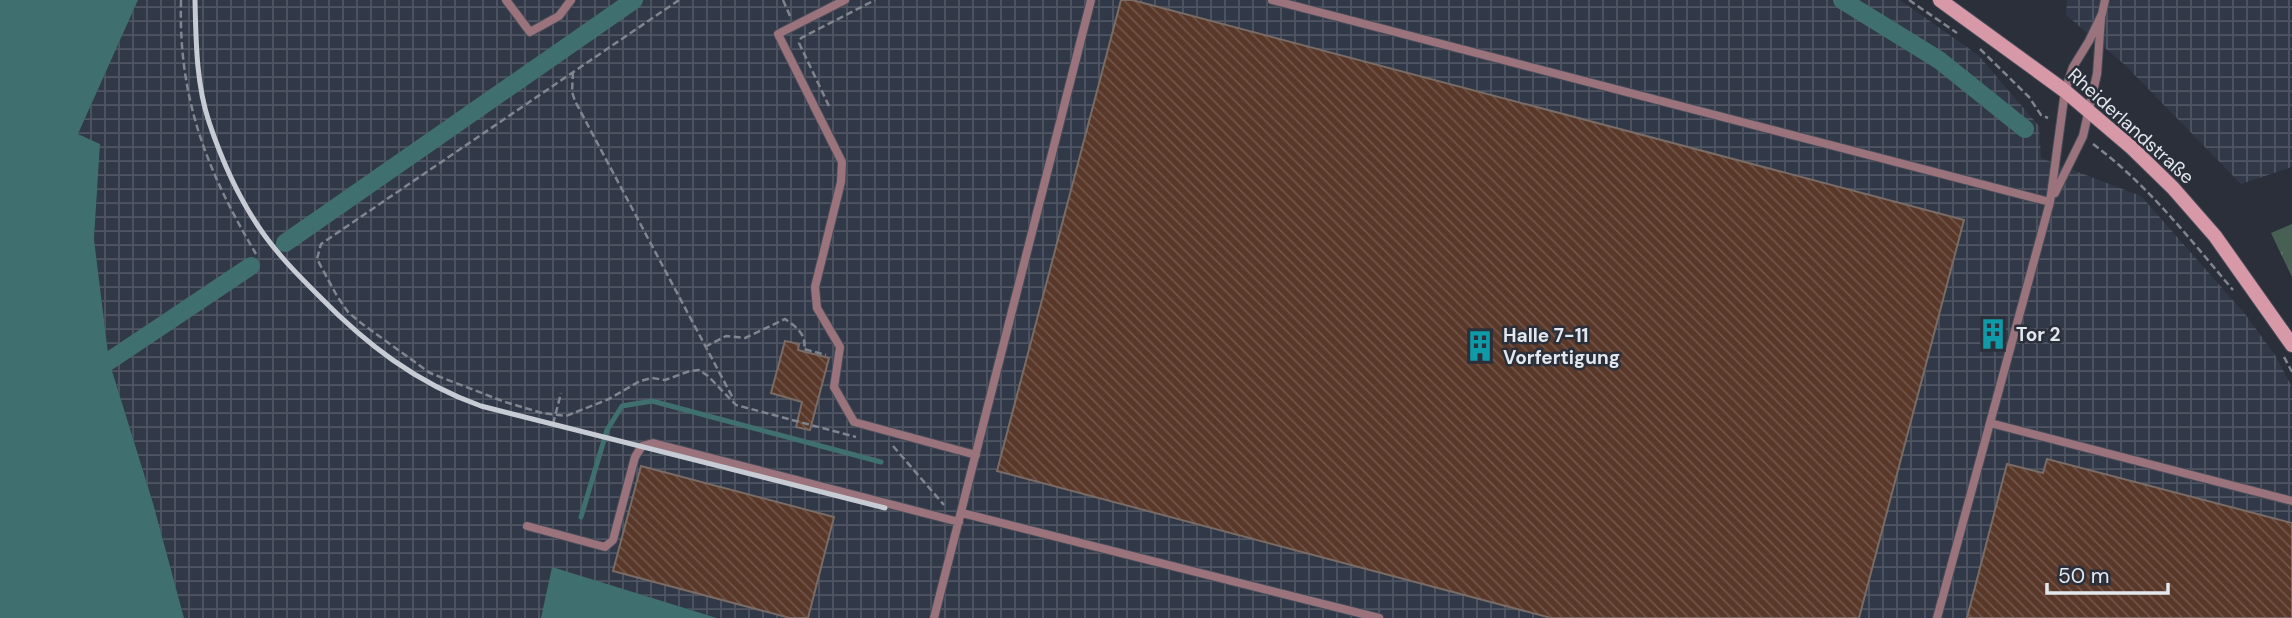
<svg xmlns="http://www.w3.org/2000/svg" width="2292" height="618" viewBox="0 0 2292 618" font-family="'DM Sans',sans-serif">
<defs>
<pattern id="industrial-grid" width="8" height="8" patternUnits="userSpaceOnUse" patternTransform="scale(1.75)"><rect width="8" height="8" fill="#313848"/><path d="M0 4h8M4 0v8" fill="none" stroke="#4f5563"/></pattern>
<pattern id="grass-tufts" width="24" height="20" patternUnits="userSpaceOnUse" patternTransform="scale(1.75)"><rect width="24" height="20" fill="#486054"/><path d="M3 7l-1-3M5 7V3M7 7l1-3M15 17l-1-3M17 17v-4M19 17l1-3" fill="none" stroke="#62776d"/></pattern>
<pattern id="building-back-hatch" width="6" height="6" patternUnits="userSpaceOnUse" patternTransform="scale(1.75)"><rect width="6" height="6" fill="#59382a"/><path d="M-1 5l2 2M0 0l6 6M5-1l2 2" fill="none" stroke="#715549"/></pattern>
</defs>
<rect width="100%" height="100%" fill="#2a2f3a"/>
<!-- industrial -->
<path fill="url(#industrial-grid)" d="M138 0H1900L1978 55 2039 126 2041 158 2141 196 2245 314 2275 355 2292 387V618H718L553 568 541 618H184L153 503 109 361 94 239 100 144 78 134Z
M2067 0H2292V167L2241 184 2125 65 2066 15Z"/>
<!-- grass -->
<path fill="url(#grass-tufts)" d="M2292 224V277L2271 233Z"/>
<!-- water -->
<path fill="#406f70" d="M0 0H138L78 134 100 144 94 239 109 361 153 503 184 618H0Z
M552 567 717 618H541Z"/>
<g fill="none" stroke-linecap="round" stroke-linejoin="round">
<!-- stream -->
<path stroke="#406f70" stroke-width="5" d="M581 517 607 430 622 406 652 401 881 462"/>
<!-- canal -->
<path stroke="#406f70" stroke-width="18" d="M1842 0 1939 60 2025 129
M285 243 634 0
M90 371 109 361 251 266"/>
</g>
<!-- building -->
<path fill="url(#building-back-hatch)" stroke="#796b65" stroke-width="2" d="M1121 0H1132L1964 220 1859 618H1551L997 471Z
M785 341 799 344 798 350 829 358 810 430 796 427 802 402 771 393Z
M2047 459 2292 523V618H1967L2007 464 2043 473Z
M641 466 834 517 808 618H790L613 571Z"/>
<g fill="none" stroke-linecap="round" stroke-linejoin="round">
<defs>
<path id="lane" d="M506 0 530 32 559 16 571 0
M845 0 778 34 842 162 841 182 815 287 817 308 840 347 834 387 854 422 976 455
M1272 0 2050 202
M2055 193 2083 136 2097 74 2101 18
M1990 423 2292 501
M962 513 1379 618
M527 526 605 547 613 540 635 457 642 446 653 443 959 522
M934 618 1091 0
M1937 618 2050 202 2065 91 2073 67 2089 41 2102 14 2105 0"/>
<path id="secondary" d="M1940 0 2065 91 2132 148 2173 188 2215 236 2292 345"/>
</defs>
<!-- lane casing -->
<use href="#lane" stroke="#484c57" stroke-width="10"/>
<!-- secondary casing -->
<use href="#secondary" stroke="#484c57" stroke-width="16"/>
<!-- path -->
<path stroke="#81858f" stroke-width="2.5" stroke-dasharray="7 3.5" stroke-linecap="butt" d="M181 0C178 99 207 171 256 254
M679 0 321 244 317 259 337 296 348 312 361 323 430 373 505 402 542 413 566 416 609 399 640 381 652 378 665 380 690 371 699 370 708 376 736 405 856 437
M783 0 790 16
M1909 0 1957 33
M1980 49 2029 97 2041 115 2048 118
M573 72 572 92 575 101 734 400
M829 106 799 43 801 38 875 0
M2093 144C2148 185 2189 238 2233 290
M705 347 726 336 745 338 785 319C795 326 807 334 804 349L826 355
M2284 357 2292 372
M553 424 561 393
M893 446 944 505"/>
<!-- lane -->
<use href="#lane" stroke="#9a737c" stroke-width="8"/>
<!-- secondary -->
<use href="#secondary" stroke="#d799a7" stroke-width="14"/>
<!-- rail -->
<path stroke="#c7cbd3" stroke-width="5" d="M195 0C196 40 196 83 209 122 222 161 241 203 265 236 281 258 300 277 319 296 366 344 416 383 481 406L885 508"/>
</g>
<!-- icons -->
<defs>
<symbol id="building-bare" viewBox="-9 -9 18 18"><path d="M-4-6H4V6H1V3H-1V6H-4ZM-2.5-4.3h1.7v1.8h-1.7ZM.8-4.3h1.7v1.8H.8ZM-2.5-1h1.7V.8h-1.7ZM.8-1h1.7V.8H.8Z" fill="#0f9aa8" stroke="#2a2f3a" stroke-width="2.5" paint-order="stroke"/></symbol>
</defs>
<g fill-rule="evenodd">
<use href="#building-bare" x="1971" y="312" width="44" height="44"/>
<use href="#building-bare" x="1458" y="324" width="44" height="44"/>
</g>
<g text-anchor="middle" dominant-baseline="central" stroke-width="5" stroke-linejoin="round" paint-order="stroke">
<!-- street labels -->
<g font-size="19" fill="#e3e7ee" stroke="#2a2f3a">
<text transform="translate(2131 126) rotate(42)">Rheiderlandstraße</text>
</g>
<!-- poi labels -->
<g font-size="19" font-weight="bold" fill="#e3e7ee" stroke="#2a2f3a" text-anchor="start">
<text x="2016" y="334">Tor 2</text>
<text x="1503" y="335">Halle 7-11<tspan x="1503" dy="22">Vorfertigung</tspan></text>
</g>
</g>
<!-- scale -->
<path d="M2047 583v10h121v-10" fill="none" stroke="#e3e7ee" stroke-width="3.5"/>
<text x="2058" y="583" font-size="21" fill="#e3e7ee" stroke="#2a2f3a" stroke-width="5" paint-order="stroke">50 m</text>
</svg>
